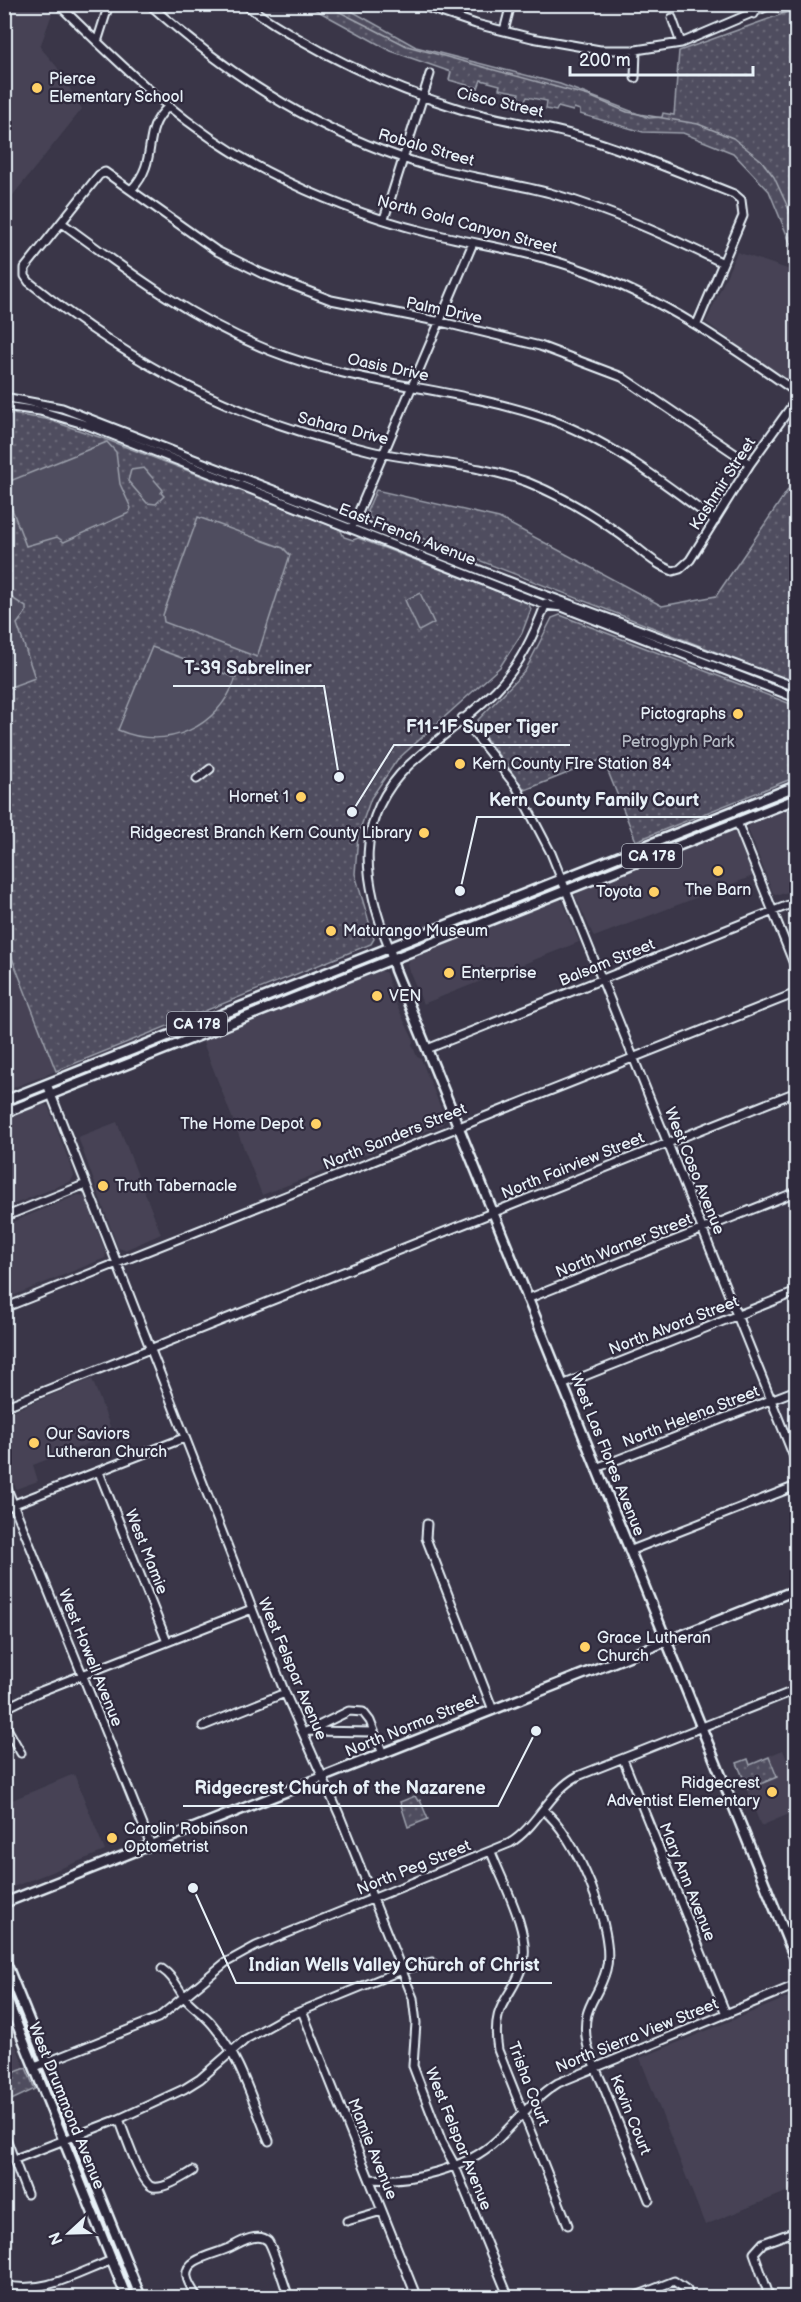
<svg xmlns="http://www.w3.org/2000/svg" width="801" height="2302" viewBox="0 0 801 2302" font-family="'Balsamiq Sans',sans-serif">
<defs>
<pattern id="grass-dots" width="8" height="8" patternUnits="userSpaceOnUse" patternTransform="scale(1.5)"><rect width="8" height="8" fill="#504e5f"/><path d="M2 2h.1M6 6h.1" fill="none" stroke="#696877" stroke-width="1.8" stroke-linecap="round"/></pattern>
</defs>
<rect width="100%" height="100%" fill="#3a3648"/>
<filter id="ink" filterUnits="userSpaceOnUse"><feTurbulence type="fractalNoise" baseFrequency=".0167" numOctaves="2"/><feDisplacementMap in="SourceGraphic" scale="12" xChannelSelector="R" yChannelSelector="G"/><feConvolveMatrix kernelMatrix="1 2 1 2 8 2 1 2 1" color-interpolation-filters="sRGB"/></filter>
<g filter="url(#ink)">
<!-- built -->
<path fill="#464354" d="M5 4 46 5 53 11 40 47 57 67 82 109 5 205Z
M737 252 796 272V390L706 322Z
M796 804V889L779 895 773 893 748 829 750 822Z
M730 832 735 833 753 876 594 937 575 896 578 892Z
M559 899 563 902 579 942 423 1004 407 965 410 958Z
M4 940 56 1071 5 1091H4Z
M380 970 386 973 396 1004 414 1041 412 1044 417 1057 421 1059 445 1118 442 1125 262 1195 202 1040Z
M43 1104 48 1106 74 1175 71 1181 5 1208V1119Z
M117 1122 161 1234 125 1250 118 1248 78 1137Z
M78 1195 85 1196 106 1254 105 1258 5 1299V1225Z
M92 1379 113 1434 33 1465 38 1481 16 1489 5 1459V1414Z
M783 1750 796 1783 794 1812 761 1826 736 1763 748 1758 751 1763Z
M74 1774 105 1851 5 1890V1803Z
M789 1997H796V2188L705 2225 640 2058Z
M4 2017 25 2068 5 2076H4Z"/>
<!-- grass -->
<path fill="url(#grass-dots)" stroke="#9ca0ac" stroke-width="1.5" d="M307 5H341L416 47 560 84 649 118 662 117 663 113 674 115 679 51 788 12 796 16V257L769 191 733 153 683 133 643 132 580 114V110L574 108 573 111 558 107 556 111 546 109 547 101 527 97 525 101 518 100 519 93 499 89 500 85 481 80 478 88 449 80 451 72 391 51Z
M5 413 46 419 105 439 340 529 344 537 353 540 358 538 528 603 531 609 522 633 500 667 397 760 371 798 358 835 355 874 374 939 371 944 56 1071 5 940Z
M796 478V683L370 518 367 511 376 490 499 518 662 606 716 596Z
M560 615 796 706V777L636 841 603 759 525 790 478 728 477 721 525 671 552 618Z
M769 1757 777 1777 748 1789 737 1763 748 1759 750 1765Z
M415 1796 418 1801 420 1800 428 1819 408 1827 400 1802Z
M26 2068 35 2089 5 2103V2076Z"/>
<!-- garden -->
<path fill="#504e5f" stroke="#9ca0ac" stroke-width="1.5" d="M107 442 116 452 120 484 131 508 129 513 64 542 57 537 26 546 7 496 10 481Z
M144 468 163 490 161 493 164 496 156 504 147 503 128 481 131 470Z
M198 517 283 548 290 555 257 657 164 622 163 615Z
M5 562 11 572 8 574 5 589 9 596 26 607V612L17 624 35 678 5 689Z
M420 593 434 623 419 631 405 600Z
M152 647 236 678C218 728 167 751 118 730Z"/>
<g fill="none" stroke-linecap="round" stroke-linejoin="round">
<!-- stream -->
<path stroke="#a2a6b1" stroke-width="1.5" d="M324 4 407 46 589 96 627 112 698 124 733 138 761 160 774 177 796 225"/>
<defs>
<path id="minor" d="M58 4C125 69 182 127 266 171 316 197 371 218 426 232 479 245 534 252 585 271 663 299 729 345 796 392
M149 4C225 72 303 123 400 157 448 175 501 180 550 193 610 210 667 236 723 263
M244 4C312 51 381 85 460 109 504 122 550 126 594 141 641 156 688 176 734 194L741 200 743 216 697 324
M417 4 476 24 532 38 600 50H636L681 43 773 4
M750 4 754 14
M772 6 781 8 790 4
M672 18 681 43
M504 31 511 4
M97 42 109 4
M635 78 636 50
M132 189C160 159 140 132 168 107
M384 219 430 74
M62 223C130 273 191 319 271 351 357 385 452 387 540 416 605 437 662 481 715 521
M4 397 62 408 534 591 796 687
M4 406 40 411 87 425 545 605 562 607 796 698
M750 464 622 377 540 346 441 322 331 300 261 273 217 251 105 172 99 175 25 268V276L29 282C138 369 235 419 371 451 423 463 476 463 527 482 560 495 592 514 621 535 637 547 655 565 673 571L680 569 690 560 750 464 796 400
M353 525 473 243
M462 718 516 786 551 853 796 1462
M197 779 210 769
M737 822 796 969
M389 947C363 882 353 819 409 765 437 739 469 717 496 690 520 665 534 635 546 603
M427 1049 796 902
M47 1084 285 1693 339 1814 413 1998 416 2023 413 2066 442 2142 454 2164 509 2298
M4 1217 86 1184
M527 1299 796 1192
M4 1308 796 993
M562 1385 796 1292
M4 1407 796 1092
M596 1468 796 1390
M99 1472 167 1642
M4 1481 151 1845
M4 1508 184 1438
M427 1524 426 1538 493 1710
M629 1551 796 1486
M4 1709 36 1693 252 1609
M4 1723 21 1753
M203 1726 285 1693
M309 1731 374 1732
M304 1733 349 1711 363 1712 370 1721 383 1754
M623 1759 726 2014
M543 1810C575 1833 617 1932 606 1970 598 2000 580 2006 587 2043 590 2059 599 2075 605 2090 620 2127 634 2163 649 2200
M491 1852C502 1881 531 1932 523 1963 513 2001 490 2000 498 2050L568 2225
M162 1969C174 1977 177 1987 185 1998 192 2007 204 2014 212 2024 241 2058 252 2101 269 2141
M302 2011 417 2298
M35 2067 158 2018 225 1963 256 1946 510 1843C538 1826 549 1791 578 1776L796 1690
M119 2119C124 2131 141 2185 153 2187 165 2189 183 2177 193 2171
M4 2133 27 2194
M15 2159 119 2119 184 2089 200 2079 246 2039 282 2019 402 1970 432 1962
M370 2179C412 2182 466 2169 497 2140 518 2120 534 2098 558 2083L796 1985
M347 2221 382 2211
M4 2285C42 2295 76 2274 110 2261
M197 2298C194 2291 188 2284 187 2277 183 2257 221 2254 233 2246 242 2241 259 2232 268 2241 273 2247 285 2287 289 2298
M400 2298 414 2292
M631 2298 674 2281 687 2290 689 2298
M770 2298 754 2253 763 2243 796 2231"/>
<path id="major" d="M389 947 395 970 796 1961
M4 1101 796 786
M4 1113 796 799
M4 1903 796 1590
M4 1958 141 2298
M4 1992 127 2298"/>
</defs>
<!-- minor casing -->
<use href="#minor" stroke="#e8f1f8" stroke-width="11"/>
<!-- major casing -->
<use href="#major" stroke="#e8f1f8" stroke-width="13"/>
<!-- minor -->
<use href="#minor" stroke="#2f2a3d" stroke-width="7"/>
<!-- major -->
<use href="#major" stroke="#2f2a3d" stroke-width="8"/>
</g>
</g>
<!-- markers -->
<g fill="#ffd166" stroke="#2f2a3d" stroke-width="2">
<circle cx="37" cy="88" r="6"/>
<circle cx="738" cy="714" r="6"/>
<circle cx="460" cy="764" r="6"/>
<circle cx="301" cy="797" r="6"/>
<circle cx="424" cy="833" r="6"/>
<circle cx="718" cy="871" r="6"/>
<circle cx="654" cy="892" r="6"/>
<circle cx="331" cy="931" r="6"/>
<circle cx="449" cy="973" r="6"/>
<circle cx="377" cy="996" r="6"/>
<circle cx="316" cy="1124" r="6"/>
<circle cx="103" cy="1186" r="6"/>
<circle cx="34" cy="1443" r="6"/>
<circle cx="585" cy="1647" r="6"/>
<circle cx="772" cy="1792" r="6"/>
<circle cx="112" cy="1838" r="6"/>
</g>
<g text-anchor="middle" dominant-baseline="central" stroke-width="4.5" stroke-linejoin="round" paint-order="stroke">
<!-- shield labels -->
<g fill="#2f2a3d" stroke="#b0b5c0" stroke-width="1.5">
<rect x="622" y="844" width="60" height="24" rx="4.5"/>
<rect x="167" y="1012" width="60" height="24" rx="4.5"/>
</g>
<g font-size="15" font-weight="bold" fill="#e8f1f8">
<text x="652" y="856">CA 178</text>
<text x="197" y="1024">CA 178</text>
</g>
<!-- poi labels -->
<g font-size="16" fill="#e8f1f8" stroke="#2f2a3d" text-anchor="start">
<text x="49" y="79">Pierce<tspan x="49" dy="18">Elementary School</tspan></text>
<text x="726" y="714" text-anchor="end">Pictographs</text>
<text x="472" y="764">Kern County FIre Station 84</text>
<text x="289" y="797" text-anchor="end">Hornet 1</text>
<text x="412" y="833" text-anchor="end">Ridgecrest Branch Kern County Library</text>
<text x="718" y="890" text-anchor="middle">The Barn</text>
<text x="642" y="892" text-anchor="end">Toyota</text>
<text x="343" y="931">Maturango Museum</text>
<text x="461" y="973">Enterprise</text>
<text x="389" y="996">VEN</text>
<text x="304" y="1124" text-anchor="end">The Home Depot</text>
<text x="115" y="1186">Truth Tabernacle</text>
<text x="46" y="1434">Our Saviors<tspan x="46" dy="18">Lutheran Church</tspan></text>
<text x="597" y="1638">Grace Lutheran<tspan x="597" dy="18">Church</tspan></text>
<text x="760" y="1783" text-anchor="end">Ridgecrest<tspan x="760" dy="18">Adventist Elementary</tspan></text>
<text x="124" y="1829">Carolin Robinson<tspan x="124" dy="18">Optometrist</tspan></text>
</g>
<!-- street labels -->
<g font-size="16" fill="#e8f1f8" stroke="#2f2a3d">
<text transform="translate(500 103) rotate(13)">Cisco Street</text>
<text transform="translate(426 148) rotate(16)">Robalo Street</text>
<text transform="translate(467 225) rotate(15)">North Gold Canyon Street</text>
<text transform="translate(444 311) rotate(12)">Palm Drive</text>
<text transform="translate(388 368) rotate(12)">Oasis Drive</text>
<text transform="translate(343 429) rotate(14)">Sahara Drive</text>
<text transform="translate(723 484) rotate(-57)">Kashmir Street</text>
<text transform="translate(407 535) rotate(21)">East French Avenue</text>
<text transform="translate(607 963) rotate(-22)">Balsam Street</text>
<text transform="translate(395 1137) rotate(-22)">North Sanders Street</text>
<text transform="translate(573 1166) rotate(-22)">North Fairview Street</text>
<text transform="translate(694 1171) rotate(68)">West Coso Avenue</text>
<text transform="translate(624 1246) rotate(-22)">North Warner Street</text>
<text transform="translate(674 1326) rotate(-21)">North Alvord Street</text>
<text transform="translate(691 1417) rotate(-21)">North Helena Street</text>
<text transform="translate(607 1455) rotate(68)">West Las Flores Avenue</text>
<text transform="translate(146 1552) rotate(68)">West Mamie</text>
<text transform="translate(90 1658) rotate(68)">West Howell Avenue</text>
<text transform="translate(292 1669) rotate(67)">West Felspar Avenue</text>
<text transform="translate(412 1726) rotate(-22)">North Norma Street</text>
<text transform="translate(414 1868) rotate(-22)">North Peg Street</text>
<text transform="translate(687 1882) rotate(68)">Mary Ann Avenue</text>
<text transform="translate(637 2036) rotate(-22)">North Sierra View Street</text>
<text transform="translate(528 2084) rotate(69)">Trisha Court</text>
<text transform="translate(66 2106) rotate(68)">West Drummond Avenue</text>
<text transform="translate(630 2115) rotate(68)">Kevin Court</text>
<text transform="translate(458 2139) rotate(68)">West Felspar Avenue</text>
<text transform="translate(372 2149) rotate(68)">Mamie Avenue</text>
</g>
<!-- park labels -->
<g font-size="16" fill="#b3b8c2" stroke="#2f2a3d">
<text x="678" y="742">Petroglyph Park</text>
</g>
</g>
<!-- callouts -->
<path fill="none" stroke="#e8f1f8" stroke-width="2" d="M339 777L324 686H173M352 812L394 745H570M460 891L477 817H712M536 1731L498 1806H183M193 1888L236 1983H552"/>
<g fill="#e8f1f8" stroke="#2f2a3d" stroke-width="2">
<circle cx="339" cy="777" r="6"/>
<circle cx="352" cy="812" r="6"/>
<circle cx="460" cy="891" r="6"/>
<circle cx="536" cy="1731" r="6"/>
<circle cx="193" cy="1888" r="6"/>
</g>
<g font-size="18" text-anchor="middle" font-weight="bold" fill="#e8f1f8" stroke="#2f2a3d" stroke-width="4.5" stroke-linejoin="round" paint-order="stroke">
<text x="248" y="674">T-39 Sabreliner</text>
<text x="482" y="733">F11-1F Super Tiger</text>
<text x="594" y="806">Kern County Family Court</text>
<text x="340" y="1794">Ridgecrest Church of the Nazarene</text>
<text x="394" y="1971">Indian Wells Valley Church of Christ</text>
</g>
<!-- margin -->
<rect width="801" height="2302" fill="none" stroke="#2f2a3d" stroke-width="24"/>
<rect x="12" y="12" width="777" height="2278" fill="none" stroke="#e8f1f8" stroke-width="2" filter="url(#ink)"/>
<!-- north arrow -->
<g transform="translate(69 2233) rotate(248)" stroke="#2f2a3d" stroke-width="4.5" paint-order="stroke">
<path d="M0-4.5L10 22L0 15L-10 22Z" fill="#e8f1f8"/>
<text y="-9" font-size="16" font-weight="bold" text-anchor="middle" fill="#e8f1f8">N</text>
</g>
<!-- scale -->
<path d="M570 66v9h183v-9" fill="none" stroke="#e8f1f8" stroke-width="3"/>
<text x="579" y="66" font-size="18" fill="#e8f1f8" stroke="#2f2a3d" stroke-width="4.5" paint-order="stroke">200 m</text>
</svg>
